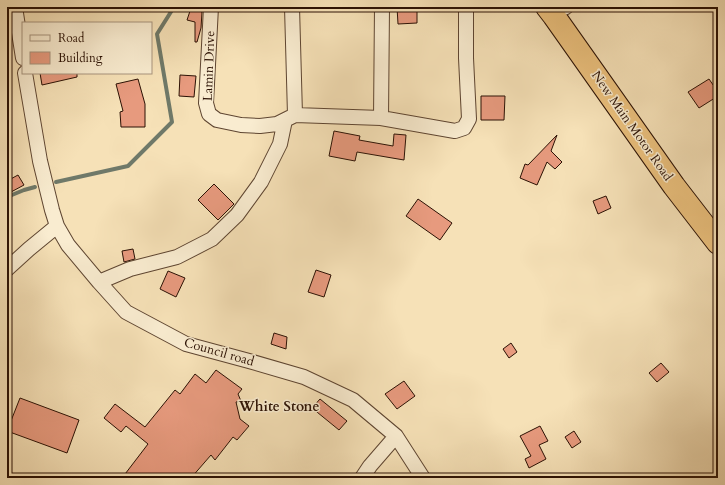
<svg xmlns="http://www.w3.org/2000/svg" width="725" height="485" viewBox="0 0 725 485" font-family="Cardo,serif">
<rect width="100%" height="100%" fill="#f6e1b7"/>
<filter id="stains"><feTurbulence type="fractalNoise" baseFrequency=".005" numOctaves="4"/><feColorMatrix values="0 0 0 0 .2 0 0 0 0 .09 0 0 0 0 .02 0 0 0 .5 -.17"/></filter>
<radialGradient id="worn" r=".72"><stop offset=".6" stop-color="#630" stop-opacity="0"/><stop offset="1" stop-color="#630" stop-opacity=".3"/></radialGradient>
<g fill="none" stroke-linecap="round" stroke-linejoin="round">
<!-- stream -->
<path stroke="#6f7969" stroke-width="4" d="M56 182 128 166 172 122 157 34 174 7
M7 197 24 190 35 187"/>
</g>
<!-- building -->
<path fill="#e79a7e" stroke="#2b1104" d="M397 7H417V23L398 24Z
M191 8 202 12 201 28 197 42H195V22L187 20Z
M40 73H77V77L42 85Z
M180 75 196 76 194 97 179 96Z
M138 79 145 104V127H121L120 112 123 111 116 84Z
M709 79 718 92V96L699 108 688 92Z
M481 96H505L504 120H481Z
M334 131 360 136 359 140 393 146 394 134 406 135 404 160 357 152 355 161 329 156Z
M557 135 551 151 562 162 555 169 547 162 537 185 520 178 525 164 528 165Z
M18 175 24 185 11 192 7 186V181Z
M214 184 234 204 218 220 198 200Z
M606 196 611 208 598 214 593 201Z
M418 199 452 223 440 240 406 216Z
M133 249 135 259 124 262 122 251Z
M316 270 331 275 324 297 308 292Z
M168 271 185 278 176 297 160 289Z
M274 333 287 337 286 349 271 344Z
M511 343 517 352 509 358 503 349Z
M661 363 669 372 657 382 649 373Z
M216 370 242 389 238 394 241 401 236 402 240 419 249 426 237 440 233 437 215 460 211 455 191 478H122L148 444 126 426 121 432 104 418 115 404 145 427 175 390 180 394 195 374 206 383Z
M404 381 415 396 397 409 385 394Z
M20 398 79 420 67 453 7 431Z
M320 399 347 421 339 430 312 408Z
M540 426 548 441 539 445 546 459 529 468 525 459 531 456 520 436Z
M574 431 581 442 572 448 565 437Z"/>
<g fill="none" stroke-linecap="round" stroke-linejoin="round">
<defs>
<path id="minor" d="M15 7 23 58
M211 7 206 103 209 114 217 120 241 125 260 126 277 124 295 115 381 118 455 131 464 128 469 119 466 58V7
M292 7 295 115
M564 8 566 7
M25 73 40 161 52 210 57 226 68 245 99 282 126 312 186 344 249 361 304 377 353 400 396 436 423 478
M381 118 382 7
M7 269 29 249 57 226
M99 282 130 269 177 257 212 239 237 215 261 182 280 144 285 120
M362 478 370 466 396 436"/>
<path id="trunk" d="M547 7 554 16 674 186 718 243"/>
</defs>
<!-- minor casing -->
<use href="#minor" stroke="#5e4531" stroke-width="16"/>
<!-- trunk casing -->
<use href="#trunk" stroke="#2b1104" stroke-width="24"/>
<!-- minor -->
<use href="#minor" stroke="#f9ecd0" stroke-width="14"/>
<!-- trunk -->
<use href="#trunk" stroke="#ebc07c" stroke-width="22"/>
</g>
<g text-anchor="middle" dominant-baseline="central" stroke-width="3" stroke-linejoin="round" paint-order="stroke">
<!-- street labels -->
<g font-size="13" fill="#2b1104" stroke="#f9ecd0">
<text transform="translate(209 66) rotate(-88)">Lamin Drive</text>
<text transform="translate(632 126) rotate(55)">New Main Motor Road</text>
<text transform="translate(219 352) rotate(16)">Council road</text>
</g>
<!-- neighbourhood labels -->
<g font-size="14" font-weight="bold" fill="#2b1104" stroke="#f9ecd0">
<text x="279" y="406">White Stone</text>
</g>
</g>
<!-- margin -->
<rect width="725" height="485" fill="none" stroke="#f6e1b7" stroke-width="24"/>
<rect x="8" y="8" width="709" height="469" fill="none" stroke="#2b1104" stroke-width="2"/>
<rect x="12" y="12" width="701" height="461" fill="none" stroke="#2b1104"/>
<!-- legend -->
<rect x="22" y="22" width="130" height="52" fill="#f9ecd0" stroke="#a7947e"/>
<rect x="30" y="35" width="20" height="6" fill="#f9ecd0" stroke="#a7947e"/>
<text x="58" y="42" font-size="12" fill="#2b1104">Road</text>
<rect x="30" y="52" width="20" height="12" fill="#e79a7e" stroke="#a7947e"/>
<text x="58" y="62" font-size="12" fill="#2b1104">Building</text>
<rect width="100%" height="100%" filter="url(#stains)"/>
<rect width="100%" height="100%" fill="url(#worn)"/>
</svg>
